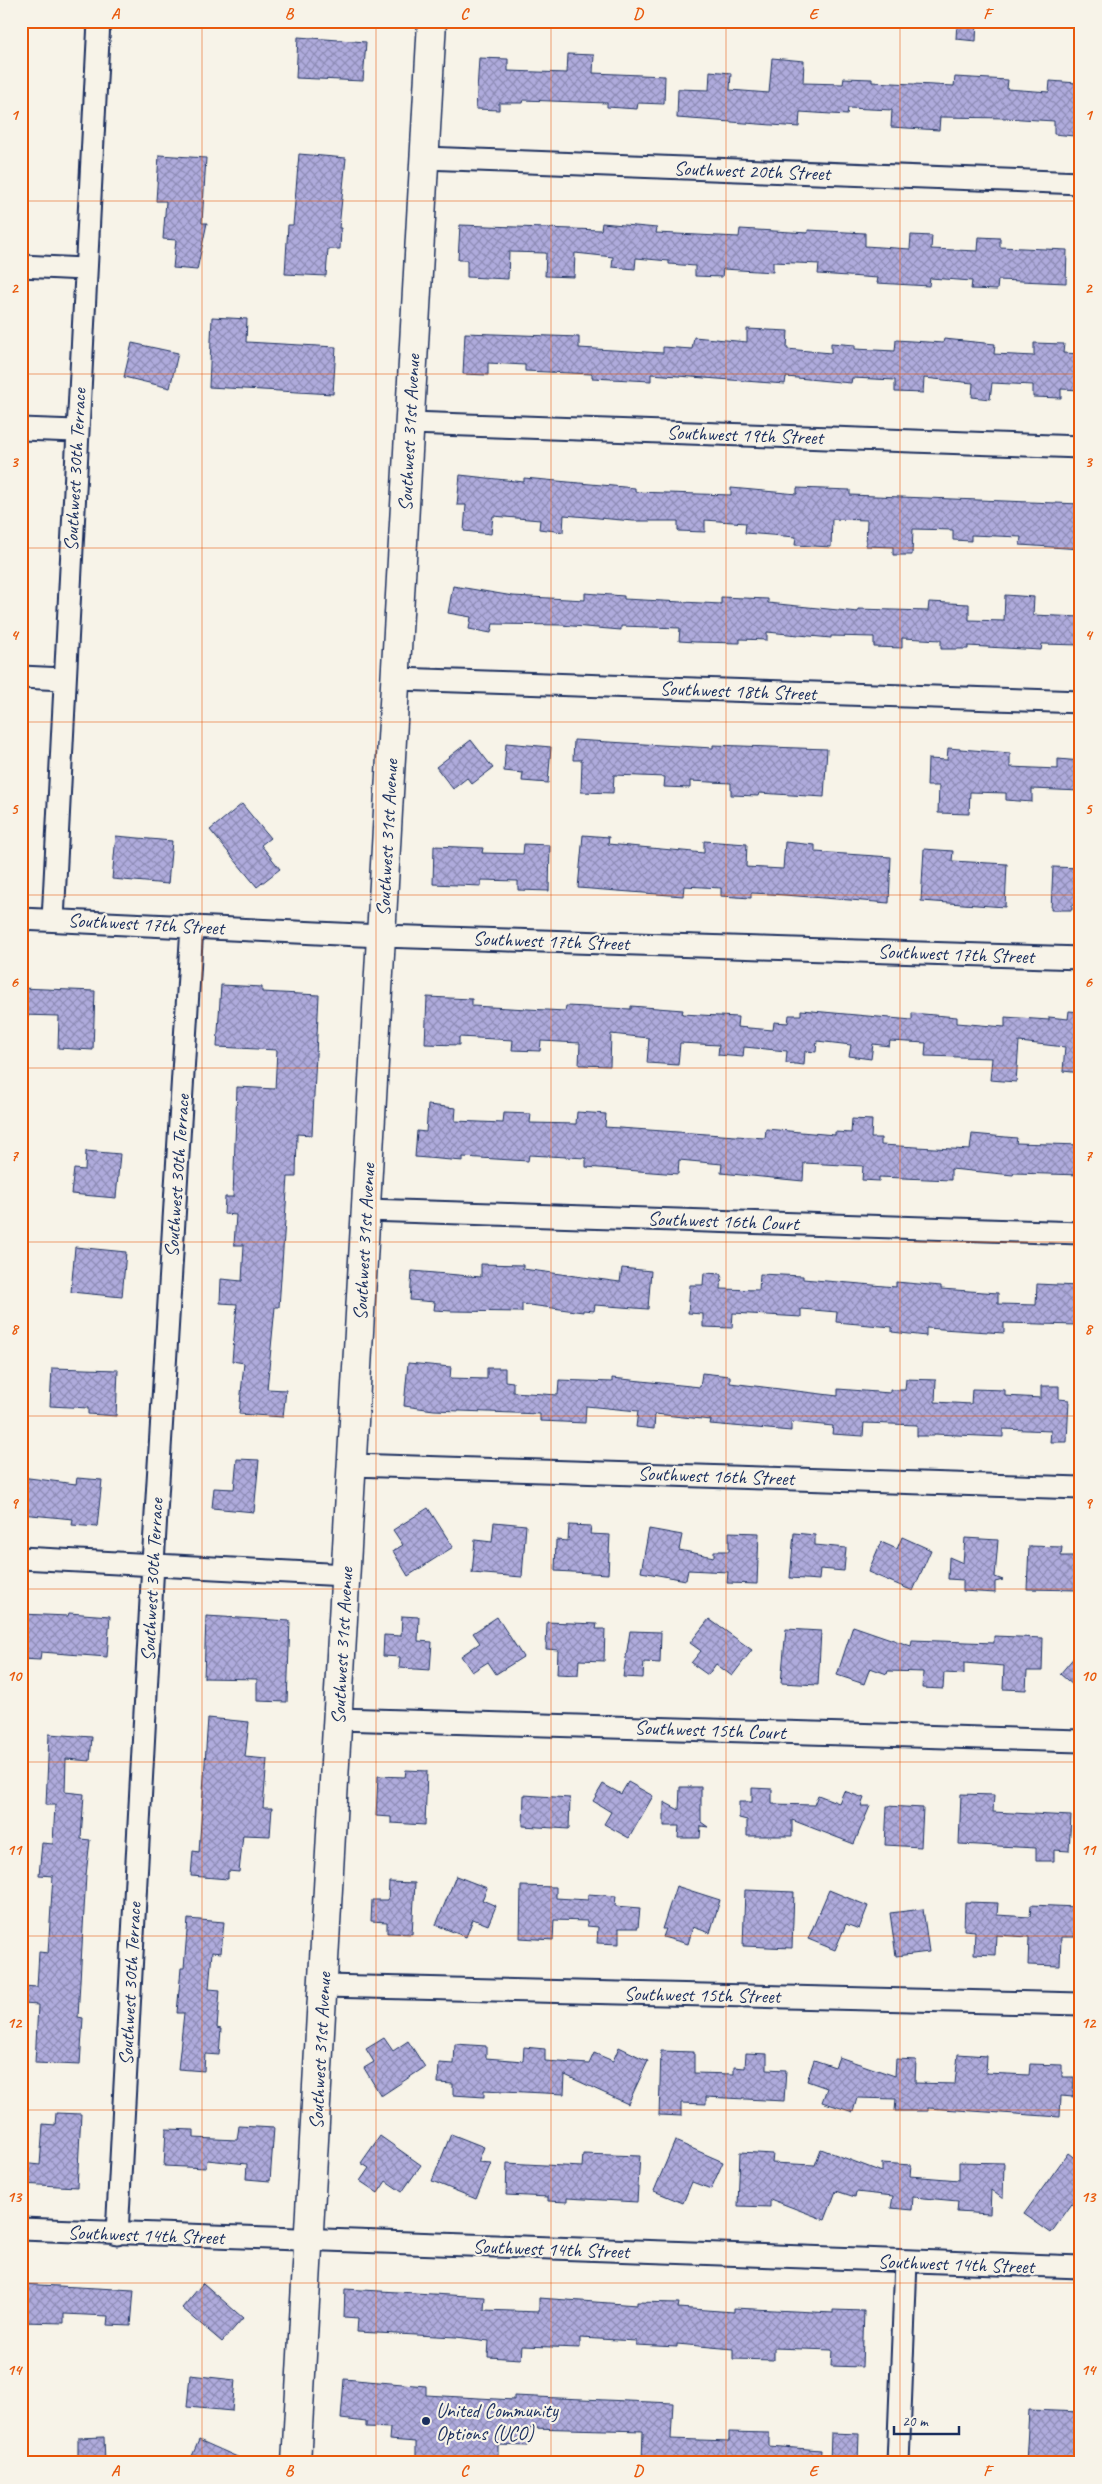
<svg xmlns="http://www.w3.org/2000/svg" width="1102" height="2484" viewBox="0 0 1102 2484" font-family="Caveat,sans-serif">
<defs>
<pattern id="building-cross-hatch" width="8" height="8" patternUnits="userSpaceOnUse" patternTransform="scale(1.25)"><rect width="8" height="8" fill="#afabdc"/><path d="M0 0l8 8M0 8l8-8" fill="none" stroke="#8e8cb6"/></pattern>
</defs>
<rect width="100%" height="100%" fill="#f7f3e8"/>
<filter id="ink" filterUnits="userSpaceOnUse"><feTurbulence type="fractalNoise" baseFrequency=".02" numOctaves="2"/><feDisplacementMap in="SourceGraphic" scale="10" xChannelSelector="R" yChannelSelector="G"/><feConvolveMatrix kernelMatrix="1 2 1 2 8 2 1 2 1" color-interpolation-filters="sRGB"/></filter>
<g filter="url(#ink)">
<!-- building -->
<path fill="url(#building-cross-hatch)" stroke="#1b2f5e" d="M957 21H977L976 41 956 39Z
M298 37 366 42 363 81 296 78Z
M568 54 594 55 593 73 665 76 664 104 638 103 637 109 607 107V103L523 100 522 103H499V110L476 109 479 58 508 59V71L567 73Z
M772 58 804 61 803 83 843 84 844 78 872 79V82L954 86 955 77 1008 80 1007 89 1049 92 1050 81 1077 83 1074 136 1054 134V121L1006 118 940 117 939 130 891 127 892 110 848 108 847 115 800 112 799 127 677 118 678 89 709 90 710 71 731 73 730 90 769 93Z
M299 154 346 158 339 228H341L340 249H328L326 276 285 274 288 225H293Z
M159 155 206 158 202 223H207L197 270 173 268 176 240 163 239 166 201H156Z
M602 223 657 228 656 233 739 237 740 229 808 233V230L865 233V246L910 249 911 235 932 236 931 249 978 251 979 237 1000 238V247L1067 250 1066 283 998 280 997 290 971 289 972 281 930 278 929 286 877 283 878 278 818 274 819 264 773 262V272L723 269 722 277 695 276V266L669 264V261L636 258 635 269 612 267 613 257 575 253 574 277 545 276 546 253 509 252 508 279 467 277V260H458L460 225 601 230Z
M212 317 247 319 246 342 336 347 333 394 209 387Z
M747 329 788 331 787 349 831 353V343L855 345V349L895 351 896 340 943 343 944 339 995 344 994 354 1034 356V343L1064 344 1063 353 1081 354V390L1061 389V398L1033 397V385L992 383 990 399 972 397 973 383 924 378 923 393 895 392V380L852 378 851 383 786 377 785 384 651 374V381L592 378V374L525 371V365L488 363V375L463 374 465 333 579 337V348L663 353V347L692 349 694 337 747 342Z
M132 343 178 353 170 388 124 377Z
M460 475 524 482V478L635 488V492L731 495V488L797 494V488L850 490V495L1081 504V549L1020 545 1021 537 971 535V541L953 540V530L913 529 912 555H893V547L866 546 867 520 832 519 831 547 795 545 796 537 745 533 746 523 705 520V532L678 531V521H633L564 515 563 532 539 529 540 520 493 516 491 534 464 531 466 505H457Z
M453 586 513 596 585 600V593L624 596V599L721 604V597L768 599V603L858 612V609L928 611 929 602 969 604V620L1004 621 1005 595 1034 597 1033 615 1081 617V645L1042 644 1041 650 968 646V649H941V640L902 638V648L874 647V637L831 636V638L767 632V640L740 639V643L695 642 679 641 680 628 621 626V630L561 625 493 624 491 633 469 629 471 617 448 613Z
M471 740 493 768 472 784 467 778 453 789 436 767Z
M574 740 713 748V745L827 749 824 797 759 793 758 796 731 795V783L690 781V788L664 787 665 777 614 775 613 793 581 792 582 760H573Z
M506 743 551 747 548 783 522 781 523 773 504 771Z
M948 748 1010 753V767L1058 769V759L1081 761V791L1032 789V802L1006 800V793L970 792 969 814 938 813 939 786H927L928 759 947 760Z
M242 804 270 838 261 845 280 869 257 887 210 830Z
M583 835 609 837 608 844 704 853V841L747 844 746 867 783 869 785 842 815 845V852L891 857 889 903 771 894 751 893V898L721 896V888L684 886 683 896 578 888Z
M116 836 172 841 168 884 112 879Z
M524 844 550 845 549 891 518 890V881L481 880V886L433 884 434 846 483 848 482 853 523 854Z
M924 849 953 851 952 861 1007 864 1005 907 921 901Z
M1053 867 1081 868V906L1072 905V910H1051Z
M221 985 262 987V992L319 995 312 1135 297 1134 296 1177H288L279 1307H275L267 1389 286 1390 283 1417 239 1414 244 1363 232 1361 237 1304 220 1303 221 1279 242 1281 244 1245H234L236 1215 224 1214 225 1197H233L237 1087 275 1089 277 1050 217 1047Z
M21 988 95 991 93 1050 58 1048 59 1016 21 1015Z
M427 997 472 999V1006L565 1011 566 1006 631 1009V1006L683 1010 682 1014 738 1017 737 1027 773 1030 774 1022 788 1023 789 1015H801V1010L912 1020V1013L957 1017V1023L1005 1027V1017L1049 1020V1017L1068 1019 1069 1011 1081 1012V1073L1063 1071 1065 1047 1019 1042 1016 1082 990 1080 992 1058 925 1056 926 1043 890 1041 889 1046 873 1044 871 1059 849 1056 851 1045 817 1041 816 1052 805 1051 804 1065 786 1063 787 1051 744 1047 743 1057 718 1055 719 1045 680 1043 678 1065 647 1063 649 1038 611 1034 610 1066 579 1065 580 1043 541 1041 540 1051 512 1050 513 1040 459 1037V1045L425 1044Z
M428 1105 456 1108 455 1121 503 1123 504 1113 531 1114 530 1123 576 1124 577 1112 606 1114 605 1127 765 1138 766 1129 835 1135V1132L851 1133 852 1119 872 1120 871 1138H881V1145L970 1150 972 1134 1017 1138 1016 1143 1081 1145V1175L1014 1173 1013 1175 951 1169V1180L879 1177V1181L862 1180 863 1166 804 1163 803 1181 721 1173 722 1164 679 1160 678 1174 586 1167V1158L529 1155 528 1161 463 1157V1161L415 1157 417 1131 426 1132Z
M86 1151 120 1154 116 1198 71 1194 74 1169 85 1170Z
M75 1247 126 1252 122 1297 71 1292Z
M481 1264 523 1265V1269L620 1282 622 1268 651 1271 648 1309 595 1305 594 1311 583 1310V1312L522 1304V1312L451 1311 434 1310 435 1302 410 1300 412 1271 481 1277Z
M704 1273 722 1274 721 1289 759 1290 760 1274 803 1276V1279L896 1287V1282L941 1286V1289L998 1293V1304L1036 1305 1037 1284 1078 1286 1077 1325 1004 1323V1333L926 1328V1336L892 1332V1327L836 1322 837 1312 801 1309V1317L733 1313 732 1328 703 1327V1314L688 1313 690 1285H703Z
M408 1363 451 1367 450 1378 487 1379V1368H505V1381L513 1382V1392L558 1395 559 1380 612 1382V1378L700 1387 702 1373 730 1376V1383L838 1396V1389L890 1393V1390H905L906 1379 936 1380 935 1402 971 1404 972 1389 1005 1390V1396L1041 1398V1386H1059V1399L1069 1400 1067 1442H1050L1051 1431 1003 1429V1437L934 1434V1436H917V1425L864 1423 863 1436 832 1434 833 1426 791 1422V1431L710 1424 711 1420 655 1414 654 1429 636 1427 638 1411 586 1406 585 1423 540 1421V1414L434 1410 404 1406Z
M52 1368 118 1370 116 1416 88 1414V1408L50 1406Z
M237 1459 259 1460 254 1512 212 1508 214 1488 234 1489Z
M21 1477 76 1484 77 1478 102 1480 97 1527 72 1525 73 1519 21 1514Z
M428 1508 453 1547 408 1576 393 1551 403 1545 393 1530Z
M494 1522 526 1525 522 1577 472 1573 475 1540 492 1542Z
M569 1525 591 1526 590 1534 610 1535 608 1574 555 1571 556 1540 568 1541Z
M649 1529 682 1535 679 1550 714 1557V1551H729V1532L759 1533 757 1584 727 1583 728 1572 688 1570 686 1580 641 1572Z
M794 1533 815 1535V1545L846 1548 844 1571 820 1569 819 1580 790 1578Z
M902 1537 931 1550 913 1591 868 1572 881 1542 897 1549Z
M965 1538 998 1540 995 1577 1003 1580 995 1582V1593L963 1591V1580L948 1579 949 1557 963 1563Z
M1029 1546 1062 1547 1061 1556H1080L1079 1590 1027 1589Z
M69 1613 110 1616 107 1657 41 1652 40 1660 21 1659V1614L68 1616Z
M206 1616 290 1621 287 1702 257 1701V1679L204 1678Z
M402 1616 419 1617 418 1641 432 1642 430 1670 399 1668 400 1657 383 1656 384 1635 401 1636Z
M497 1617 523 1657 496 1674 488 1662 472 1672 461 1656 480 1643 473 1633Z
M709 1619 752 1650 732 1676 716 1664 708 1675 691 1663 701 1651 690 1643Z
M547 1622 597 1624 596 1629H605L604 1661 579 1660 578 1675 557 1674 558 1650 546 1649Z
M853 1626 911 1646 912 1640 994 1643V1636L1043 1638 1042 1671H1027L1026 1690 1003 1689 1004 1666 964 1663V1674L944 1673 943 1689 922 1688 923 1672 888 1671 887 1674 870 1668 864 1684 837 1675Z
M786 1629 821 1631 818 1685 781 1683Z
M630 1631 661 1632 660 1663 644 1662 643 1678 623 1677Z
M1081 1649V1692L1060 1674Z
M208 1718 249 1722 245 1757 267 1759 263 1808H272L270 1836 243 1835 239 1872 228 1871V1879L191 1876 193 1851 199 1852Z
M49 1734 92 1737 90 1761 66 1759 65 1792 84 1794 81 1839 90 1840 86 1875 78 2017 83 2018 80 2065 35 2063 38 2005 23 2004V1986L37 1987 39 1952 48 1953 53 1876 39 1875 42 1843 53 1844 55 1805H46Z
M406 1770 427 1771 425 1825 391 1823V1817L376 1816 378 1776 405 1777Z
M628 1782 653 1796 629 1838 604 1824 611 1812 593 1801 603 1784 621 1794Z
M680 1787H701V1822L708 1827 701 1826 700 1838H678L679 1826H664V1802L679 1810Z
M752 1788 772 1789V1804L814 1805 818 1795 839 1803 844 1791 864 1798 861 1806H870L854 1844 792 1820V1836H747V1820L739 1818V1802H752Z
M961 1794 994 1795 993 1812 1071 1816 1069 1851 1054 1850V1861H1036V1848L959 1844Z
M524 1795 570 1798 569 1829 523 1826Z
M887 1806 923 1808 921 1847 885 1845Z
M456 1876 487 1888 482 1900 496 1906 488 1925 473 1919 466 1937 436 1925Z
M389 1882 415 1883 412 1934 387 1933V1922L371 1921 372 1900H388Z
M521 1886 556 1887V1898L588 1900V1894L616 1896 615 1906 640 1908 638 1928H619V1944L597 1943 598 1927 587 1926V1921L554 1920 553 1940 520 1938Z
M676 1886 720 1900 710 1933 693 1927 688 1944 663 1937 666 1929H662Z
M745 1890 794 1892 792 1948 743 1946Z
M829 1890 868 1906 859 1929 846 1924 835 1950 808 1939Z
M965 1902 998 1903 997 1915 1030 1917 1031 1905 1077 1907 1075 1937H1061L1060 1966 1028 1965 1029 1937 996 1935 995 1955 974 1954 975 1931 964 1930Z
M923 1909 929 1952 896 1956 890 1913Z
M188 1919 224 1922 221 1953 212 1952 209 1989 220 1990 217 2028 221 2029 219 2055 205 2054 204 2071 178 2069 184 2013H177L181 1968H184Z
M384 2038 393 2051 408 2041 425 2067 381 2096 364 2068 374 2062 366 2049Z
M455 2044 486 2046V2058L523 2061 524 2047 545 2049V2061L589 2064 594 2053 613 2061 619 2047 648 2061 628 2104 565 2075 564 2094 484 2090V2097L453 2095V2084L438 2083 439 2063 454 2064Z
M661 2051 694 2052V2073L734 2074V2067L745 2068 746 2053 767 2054V2069L786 2070 784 2101 706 2097V2104L681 2103V2116L659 2115Z
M958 2054 987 2056 986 2073 1029 2075 1030 2064 1062 2065V2077H1074L1073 2097 1061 2096 1060 2117 928 2108V2111H895L896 2099 857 2098 853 2112 822 2102 827 2088 807 2081 814 2060 835 2067 839 2057 895 2076 896 2059 916 2060 915 2083 955 2084Z
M56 2113 81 2114 77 2187 21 2184V2163L40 2165 43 2124 55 2125Z
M239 2126 274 2128 270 2181 246 2179 247 2164 207 2160 206 2168 164 2166 166 2129 194 2130V2138L237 2140Z
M451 2134 484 2147 478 2162 491 2163 476 2199 432 2181Z
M380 2136 421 2165 402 2192 386 2181 378 2193 360 2181 369 2168 361 2163Z
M675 2141 723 2162 711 2189 692 2182 683 2203 654 2191Z
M821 2149 882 2172V2163L911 2165 910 2176 959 2180V2162L1004 2163 1003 2199 991 2190 990 2214 957 2212 958 2201 913 2197 912 2210 891 2208 893 2196 856 2192 855 2197 836 2191 825 2220 770 2199V2207L738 2206 740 2152 773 2154 772 2163 815 2165Z
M1068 2153 1081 2163V2206L1074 2201 1051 2233 1024 2214Z
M583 2154 640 2156 637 2202 567 2198V2202L548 2201V2197L506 2195 507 2163 582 2167Z
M203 2283 243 2318 222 2342 182 2308Z
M21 2284 134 2290 131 2326 107 2325 108 2316 64 2314V2323L21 2322Z
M345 2289 485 2297 484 2310 539 2312V2298L637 2305V2302L679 2303 678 2308 734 2312V2308L833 2313V2310L864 2311 862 2367 831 2366 832 2350 774 2348V2360L733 2359V2349L677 2344V2347L636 2345V2341L580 2338V2348L522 2346 521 2359 488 2357 489 2341 456 2337 357 2332 358 2318 344 2317Z
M190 2375 235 2380 232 2411 187 2407Z
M344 2379 426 2386V2395L514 2400V2396L673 2403 671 2439 729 2441V2432L769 2433V2446L821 2450 820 2463H642L643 2431 530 2428 528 2446 498 2445V2463H416V2442L389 2440 390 2428 366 2427V2422L341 2419Z
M1029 2410 1081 2412V2463H1026Z
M831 2433 859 2434 858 2463H830Z
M104 2437 105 2463H78V2438Z
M199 2440 251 2463H189Z"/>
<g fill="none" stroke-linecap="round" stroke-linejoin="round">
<defs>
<path id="street" d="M424 158 1081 183
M21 266 84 269
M410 423 1081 447
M21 429 76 431
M21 677 64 679
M396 679 1081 702
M21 919 381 936 1081 958
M53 920 99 21
M366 1210 1081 1233
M352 1465 1081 1488
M21 1558 346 1575
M338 1719 1081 1741
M324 1986 1081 2004
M21 2229 1081 2267
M117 2234 153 1563 192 926
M898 2463 906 2262"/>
<path id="secondary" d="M296 2463 432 21"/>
</defs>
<!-- street casing -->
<use href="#street" stroke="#1b2f5e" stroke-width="25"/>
<!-- secondary casing -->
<use href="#secondary" stroke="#1b2f5e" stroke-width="31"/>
<!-- street -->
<use href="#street" stroke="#f7f3e8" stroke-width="21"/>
<!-- secondary -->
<use href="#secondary" stroke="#f7f3e8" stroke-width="28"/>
</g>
</g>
<!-- grid -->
<path fill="none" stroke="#e8590c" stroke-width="1" stroke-opacity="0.55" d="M202 21V2463M376 21V2463M551 21V2463M726 21V2463M900 21V2463M21 201H1081M21 374H1081M21 548H1081M21 722H1081M21 895H1081M21 1068H1081M21 1242H1081M21 1416H1081M21 1589H1081M21 1762H1081M21 1936H1081M21 2110H1081M21 2283H1081"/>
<!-- markers -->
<circle fill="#1b2f5e" stroke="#f7f3e8" stroke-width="2" cx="426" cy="2421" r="5"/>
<g text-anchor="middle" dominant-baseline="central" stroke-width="4.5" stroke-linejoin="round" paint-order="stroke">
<!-- street labels -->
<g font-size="20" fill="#1b2f5e" stroke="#f7f3e8">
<text transform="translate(752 171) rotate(2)">Southwest 20th Street</text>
<text transform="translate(409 433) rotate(-87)">Southwest 31st Avenue</text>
<text transform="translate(745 435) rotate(2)">Southwest 19th Street</text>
<text transform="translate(75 470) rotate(-87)">Southwest 30th Terrace</text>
<text transform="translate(738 691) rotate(2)">Southwest 18th Street</text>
<text transform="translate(387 838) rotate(-87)">Southwest 31st Avenue</text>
<text transform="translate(146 924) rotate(3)">Southwest 17th Street</text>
<text transform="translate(551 941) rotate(2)">Southwest 17th Street</text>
<text transform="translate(956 954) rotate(2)">Southwest 17th Street</text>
<text transform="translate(177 1176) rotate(-86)">Southwest 30th Terrace</text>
<text transform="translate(723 1221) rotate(2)">Southwest 16th Court</text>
<text transform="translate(364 1242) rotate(-87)">Southwest 31st Avenue</text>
<text transform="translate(716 1476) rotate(2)">Southwest 16th Street</text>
<text transform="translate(152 1580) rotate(-87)">Southwest 30th Terrace</text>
<text transform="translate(342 1646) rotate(-87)">Southwest 31st Avenue</text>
<text transform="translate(710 1730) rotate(2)">Southwest 15th Court</text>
<text transform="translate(130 1984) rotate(-87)">Southwest 30th Terrace</text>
<text transform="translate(702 1995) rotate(1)">Southwest 15th Street</text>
<text transform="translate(320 2051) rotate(-87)">Southwest 31st Avenue</text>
<text transform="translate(146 2235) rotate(2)">Southwest 14th Street</text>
<text transform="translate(551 2249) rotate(2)">Southwest 14th Street</text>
<text transform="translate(956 2264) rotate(2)">Southwest 14th Street</text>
</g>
<!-- poi labels -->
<g font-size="20" fill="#1b2f5e" stroke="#f7f3e8" text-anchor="start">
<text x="436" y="2410">United Community<tspan x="436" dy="23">Options (UCO)</tspan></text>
</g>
</g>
<!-- margin -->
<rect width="1102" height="2484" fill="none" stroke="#f7f3e8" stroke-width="55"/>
<!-- scale -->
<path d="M894 2426v8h65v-8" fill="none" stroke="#1b2f5e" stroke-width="2.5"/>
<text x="902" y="2426" font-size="15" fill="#1b2f5e" stroke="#f7f3e8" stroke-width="4" paint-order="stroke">20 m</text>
<rect x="28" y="28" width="1046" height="2428" fill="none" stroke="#e8590c" stroke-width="2"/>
<g font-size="16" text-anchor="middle" font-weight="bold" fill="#e8590c">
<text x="115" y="19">A</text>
<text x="289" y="19">B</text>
<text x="464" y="19">C</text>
<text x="638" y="19">D</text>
<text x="813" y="19">E</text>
<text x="987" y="19">F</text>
<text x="14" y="120">1</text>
<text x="1088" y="120">1</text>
<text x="14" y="293">2</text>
<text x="1088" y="293">2</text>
<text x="14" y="467">3</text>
<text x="1088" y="467">3</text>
<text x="14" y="640">4</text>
<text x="1088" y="640">4</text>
<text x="14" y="814">5</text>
<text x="1088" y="814">5</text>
<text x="14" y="987">6</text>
<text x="1088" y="987">6</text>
<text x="14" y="1161">7</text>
<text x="1088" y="1161">7</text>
<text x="14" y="1334">8</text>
<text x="1088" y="1334">8</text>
<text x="14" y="1508">9</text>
<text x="1088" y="1508">9</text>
<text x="14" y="1681">10</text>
<text x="1088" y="1681">10</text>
<text x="14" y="1855">11</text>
<text x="1088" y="1855">11</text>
<text x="14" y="2028">12</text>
<text x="1088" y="2028">12</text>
<text x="14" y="2202">13</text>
<text x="1088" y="2202">13</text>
<text x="14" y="2375">14</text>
<text x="1088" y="2375">14</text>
<text x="115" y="2476">A</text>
<text x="289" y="2476">B</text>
<text x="464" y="2476">C</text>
<text x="638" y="2476">D</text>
<text x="813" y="2476">E</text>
<text x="987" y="2476">F</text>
</g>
</svg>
